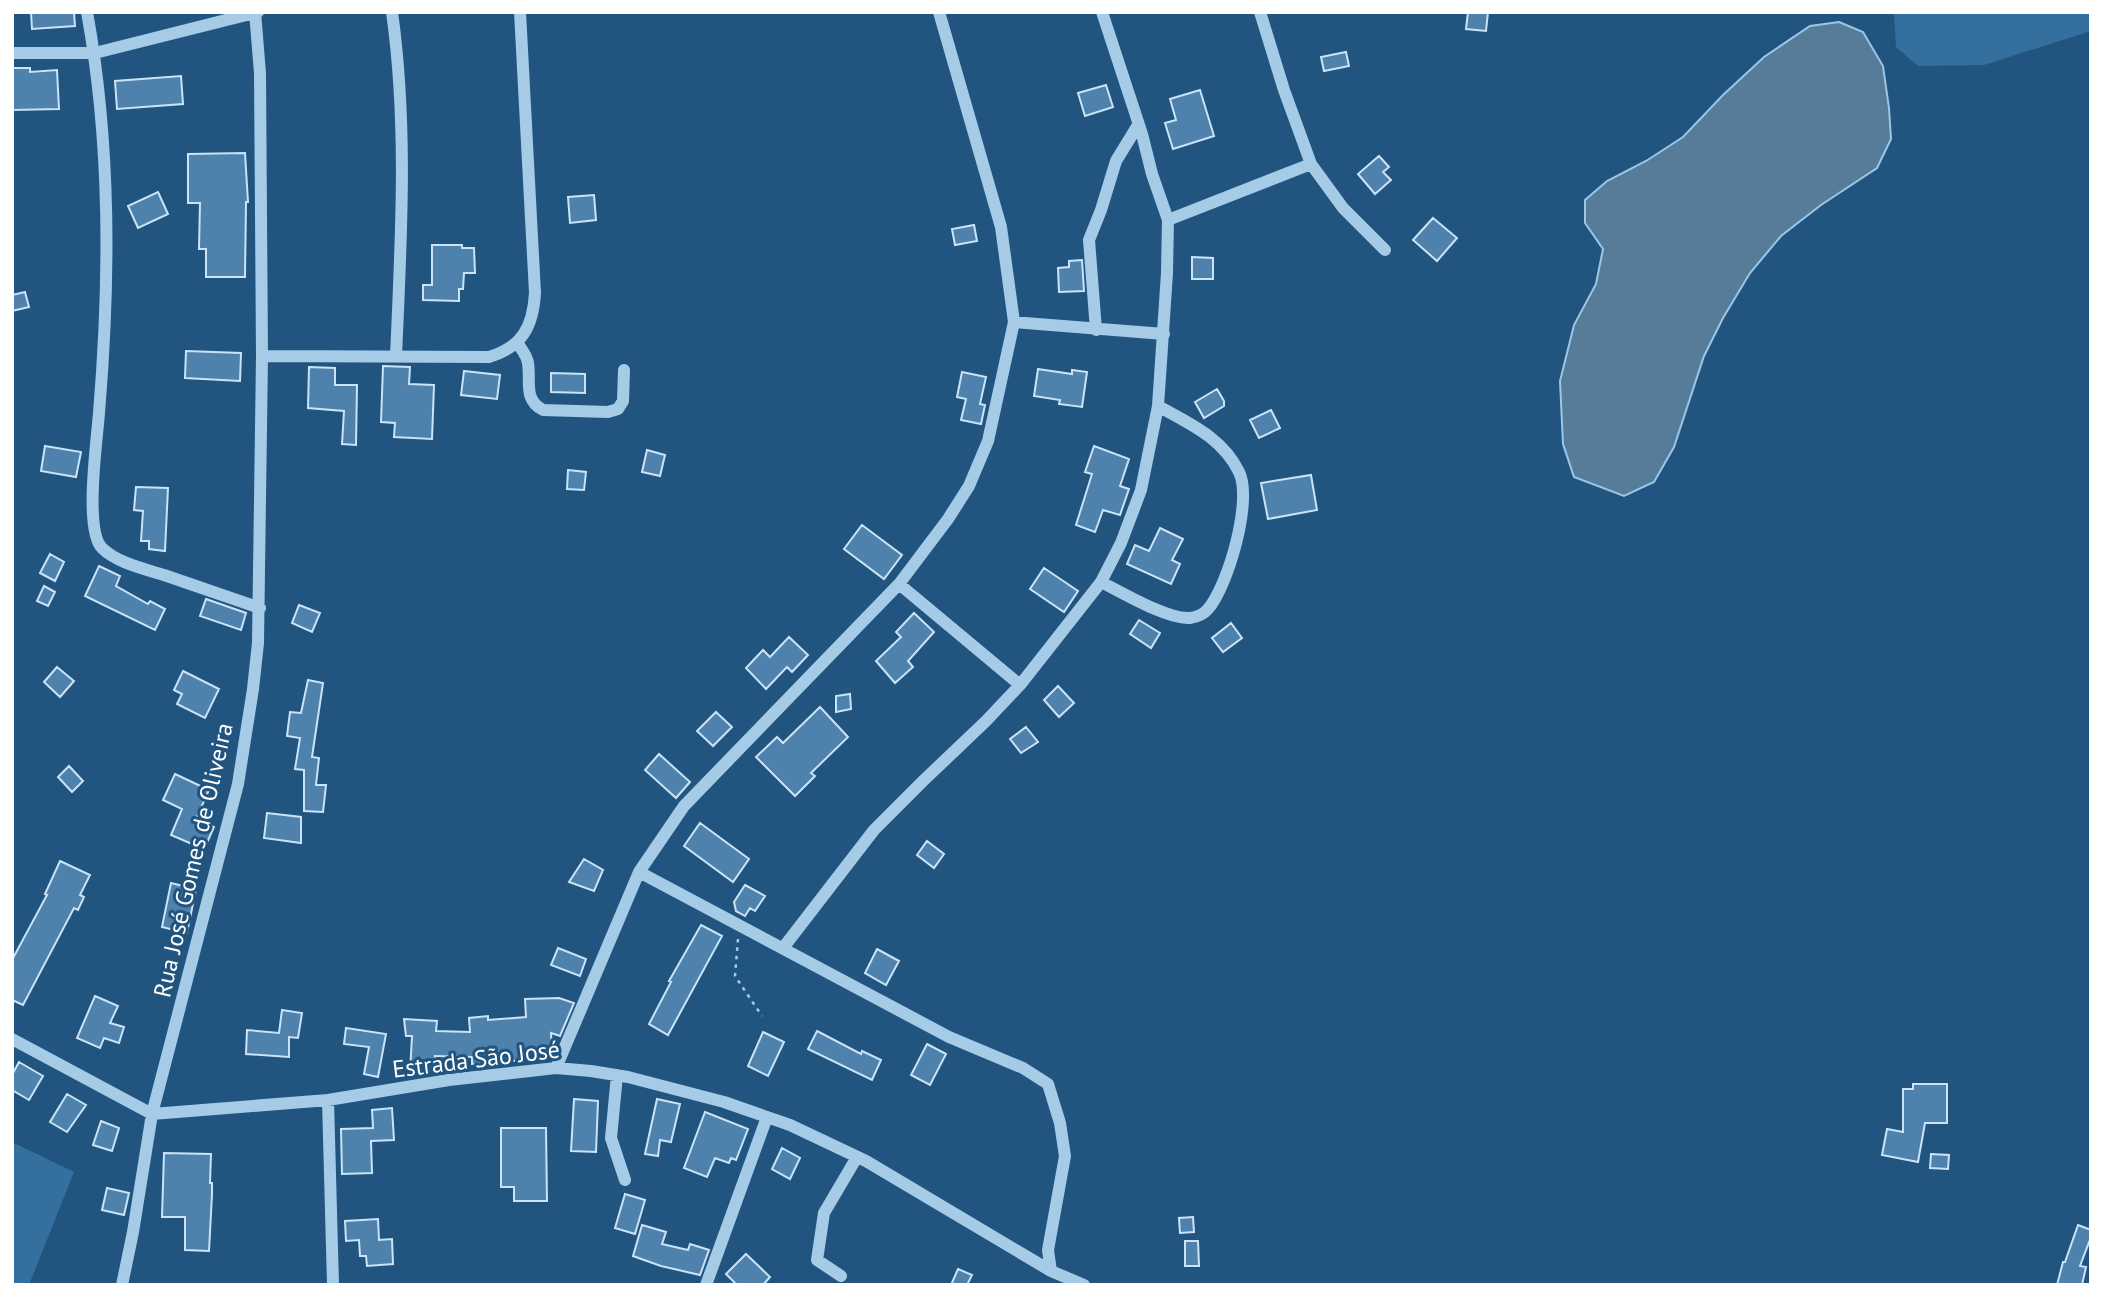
<svg xmlns="http://www.w3.org/2000/svg" width="2103" height="1297" viewBox="0 0 2103 1297" font-family="'PT Sans',sans-serif">
<rect width="100%" height="100%" fill="#21557f"/>
<!-- green -->
<path fill="#356f9d" d="M1894 12H2091V31L1984 65 1918 66 1896 47Z
M12 1142 74 1172 29 1285H12Z"/>
<!-- water -->
<path fill="#567c9a" stroke="#9ac7e8" stroke-width="2" d="M1839 22 1863 32 1883 66 1889 108 1891 139 1877 168 1821 205 1781 236 1750 273 1723 318 1704 356 1674 447 1654 482 1624 496 1574 477 1563 444 1560 381 1574 325 1596 284 1603 249 1585 223V200L1607 181 1646 161 1683 137 1723 95 1764 57 1810 26Z"/>
<!-- building -->
<path fill="#4e81ab" stroke="#cae3f6" stroke-width="2" d="M31 12H74L75 26 32 29Z
M1468 12H1488L1486 31 1466 29Z
M1346 52 1349 66 1324 71 1321 57Z
M12 68H30V72L57 70 59 109 12 110Z
M181 76 183 104 117 109 115 81Z
M1106 85 1113 107 1085 116 1078 93Z
M1200 90 1214 136 1173 149 1165 123 1176 120 1170 99Z
M245 153 248 202H246L245 277H206V249H199L200 203H188V154Z
M1379 156 1389 167 1383 172 1391 180 1375 194 1358 174Z
M158 192 168 214 138 228 128 206Z
M594 195 596 220 570 223 568 197Z
M1433 218 1457 238 1437 261 1413 240Z
M974 225 977 241 955 245 952 229Z
M432 245H462V248H474L475 273H464L463 289H459V301L423 300V285H432Z
M1192 257 1213 258V279H1192Z
M1082 260 1084 291 1059 292 1058 268 1069 267V261Z
M25 292 29 307 12 311V295Z
M186 351 241 353 240 381 185 378Z
M383 366 410 367 409 384 434 385 432 439 394 437 395 423 381 422Z
M309 367 335 368V385H357L356 445 342 444 344 411 308 408Z
M1038 369 1072 374V370L1087 372 1082 407 1059 404 1060 400 1034 396Z
M464 371 500 375 497 399 461 395Z
M962 372 986 377 980 404 985 405 981 424 961 420 966 399 957 397Z
M551 373 585 374V393L551 392Z
M1217 389 1224 401V406L1204 418 1195 402Z
M1271 410 1280 428 1259 438 1250 420Z
M45 446 81 452 76 477 41 471Z
M1094 446 1129 459 1120 486 1129 489 1120 515 1103 510 1095 532 1076 525 1092 474 1085 472Z
M647 450 665 455 660 476 642 472Z
M568 470 586 472 584 490 567 489Z
M1311 475 1317 510 1268 519 1261 483Z
M136 487 168 488 165 551 149 549V541H141L143 511 134 510Z
M862 525 902 555 884 579 844 549Z
M1160 528 1183 539 1172 560 1180 564 1171 584 1127 564 1135 545 1149 551Z
M50 554 64 562 55 581 40 573Z
M99 566 120 576 116 586 148 604 150 601 165 609 155 630 85 596Z
M1044 568 1078 591 1064 612 1030 589Z
M44 586 55 592 48 606 37 601Z
M206 599 246 613 241 630 200 616Z
M299 605 320 613 312 632 292 623Z
M914 613 934 632 908 661 913 667 895 683 876 661 901 637 896 632Z
M1139 620 1160 633 1151 648 1130 634Z
M1231 623 1242 638 1223 652 1212 638Z
M789 637 808 655 792 672 787 667 766 689 746 668 763 650 770 657Z
M57 667 74 681 60 697 44 682Z
M183 671 219 689 205 718 177 704 182 694 174 690Z
M308 680 323 683 312 757 319 758 316 785H326L323 812 304 811V770L295 769 300 738 287 736 290 712 301 713Z
M1058 686 1074 703 1059 717 1044 700Z
M850 694 851 709 836 712V696Z
M820 707 848 737 811 773 815 776 795 796 756 757 777 737 783 743Z
M716 712 732 727 713 746 697 731Z
M1026 727 1038 742 1021 753 1010 739Z
M659 754 690 782 676 798 645 770Z
M69 766 83 781 72 792 58 777Z
M175 774 209 790 196 819 214 827 206 845 200 842 199 847 171 835 182 809 163 800Z
M267 813 301 817V843L264 838Z
M700 823 749 859 733 882 684 846Z
M927 841 944 854 934 868 917 855Z
M584 859 603 870 594 891 569 882Z
M60 861 90 875 80 895 84 897 78 910 74 908 23 1005 12 1000V960L47 895 45 894Z
M171 883 196 889 187 933 162 927Z
M745 885 765 896 755 911 750 908 745 916 736 911 734 902Z
M701 925 722 936 668 1035 649 1024 671 982 669 981Z
M558 948 586 959 580 976 551 965Z
M877 949 899 961 886 985 865 973Z
M95 996 118 1006 110 1023 124 1027 119 1043 104 1038 100 1048 77 1038Z
M559 998 574 1003 560 1036 551 1033 552 1051 522 1052 523 1060 472 1064V1057L435 1056 436 1070 410 1072 412 1036H406L404 1019 437 1021 436 1031 470 1032 469 1018 488 1016V1020L526 1017 525 999Z
M282 1010 302 1013 298 1038 289 1037V1057L246 1054 247 1030 279 1033Z
M346 1028 386 1034 378 1077 364 1074 369 1047 344 1044Z
M817 1031 861 1054 862 1051 881 1060 872 1080 808 1049Z
M763 1032 784 1042 768 1076 748 1066Z
M927 1044 946 1054 930 1085 911 1075Z
M19 1062 43 1076 29 1100 12 1090V1075Z
M1913 1084H1947V1123H1925L1918 1162 1882 1155 1887 1129 1903 1132V1089H1913Z
M67 1094 86 1105 67 1132 50 1122Z
M574 1099 598 1101 596 1152 571 1151Z
M657 1099 680 1104 671 1142 660 1140 658 1156 645 1154Z
M392 1108 394 1140 371 1141 372 1173 342 1174 341 1129 373 1128 372 1110Z
M705 1112 748 1129 736 1160 731 1158 729 1163 715 1158 707 1177 684 1168Z
M101 1121 119 1128 112 1151 93 1145Z
M501 1128H546L547 1201H514V1187H501Z
M782 1148 800 1158 790 1179 772 1169Z
M164 1153 211 1154 210 1183H212V1194L209 1251 185 1250V1217H162Z
M1931 1154 1949 1155 1948 1169 1930 1168Z
M107 1188 129 1193 124 1215 102 1210Z
M625 1194 645 1200 635 1234 615 1228Z
M1193 1217 1194 1232 1180 1233 1179 1218Z
M378 1219 379 1240 392 1239 393 1264 367 1266 366 1256H360L359 1240 346 1241 345 1221Z
M642 1225 666 1232 662 1244 688 1250 690 1244 709 1250 700 1275 661 1266 633 1256Z
M2078 1225 2091 1230V1237L2080 1266 2086 1267 2082 1285H2057L2063 1262H2065Z
M1185 1241H1198L1199 1266H1185Z
M746 1254 770 1277 763 1285H737L726 1274Z
M958 1269 972 1275 967 1285H951Z"/>
<g fill="none" stroke-linecap="round" stroke-linejoin="round">
<!-- path -->
<path stroke="#a6cbe7" stroke-width="2.5" stroke-dasharray="3.5 5" stroke-linecap="butt" d="M738 939 735 976 762 1016"/>
<!-- minor -->
<path stroke="#a6cbe7" stroke-width="12" d="M87 12C111 144 110 280 99 413 97 440 84 530 102 548 117 563 145 569 164 575 196 586 228 597 260 608
M392 12C408 126 401 241 396 356
M1260 12 1284 90 1311 164 1343 208 1385 250
M12 53H95L258 12
M1168 220 1311 164
M1014 322 1164 334
M1096 330 1089 240 1101 210 1116 161 1138 125
M517 342C521 349 527 355 528 363 531 381 523 400 543 410L608 412 618 409 623 401 624 370
M262 356 489 357C522 347 533 327 535 293L520 12
M1101 582C1121 592 1168 620 1190 618 1197 617 1203 615 1208 609 1228 586 1253 500 1239 472 1223 438 1190 424 1158 406
M899 584 1020 685
M639 872 949 1037 1023 1068 1048 1084 1060 1123 1065 1156 1048 1250 1051 1271
M783 948 874 830 923 781 986 721 1020 685 1101 582 1121 543 1141 490 1158 406 1167 273 1168 220 1152 174 1142 134 1102 12
M12 1039 152 1114 328 1100 449 1080 556 1068 591 1071 628 1077 724 1102 790 1125 866 1161 1051 1271 1084 1285
M556 1068 639 872 684 806 899 584 948 519 969 486 988 441 1014 322 1001 227 939 12
M617 1075 611 1138 625 1180
M328 1100 333 1285
M841 1276 817 1260 824 1213 857 1157
M122 1285 133 1232 152 1114 238 784 253 689 258 643 262 356 260 73 255 12
M706 1285 767 1117"/>
</g>
<g text-anchor="middle" dominant-baseline="central" stroke-width="6" stroke-linejoin="round" paint-order="stroke">
<!-- street labels -->
<g font-size="24" fill="#fff" stroke="#21557f">
<text transform="translate(193 860) rotate(-77)">Rua José Gomes de Oliveira</text>
<text transform="translate(476 1059) rotate(-7)">Estrada São José</text>
</g>
</g>
<!-- border -->
<rect width="2103" height="1297" fill="none" stroke="#ffffff" stroke-width="28"/>
</svg>
